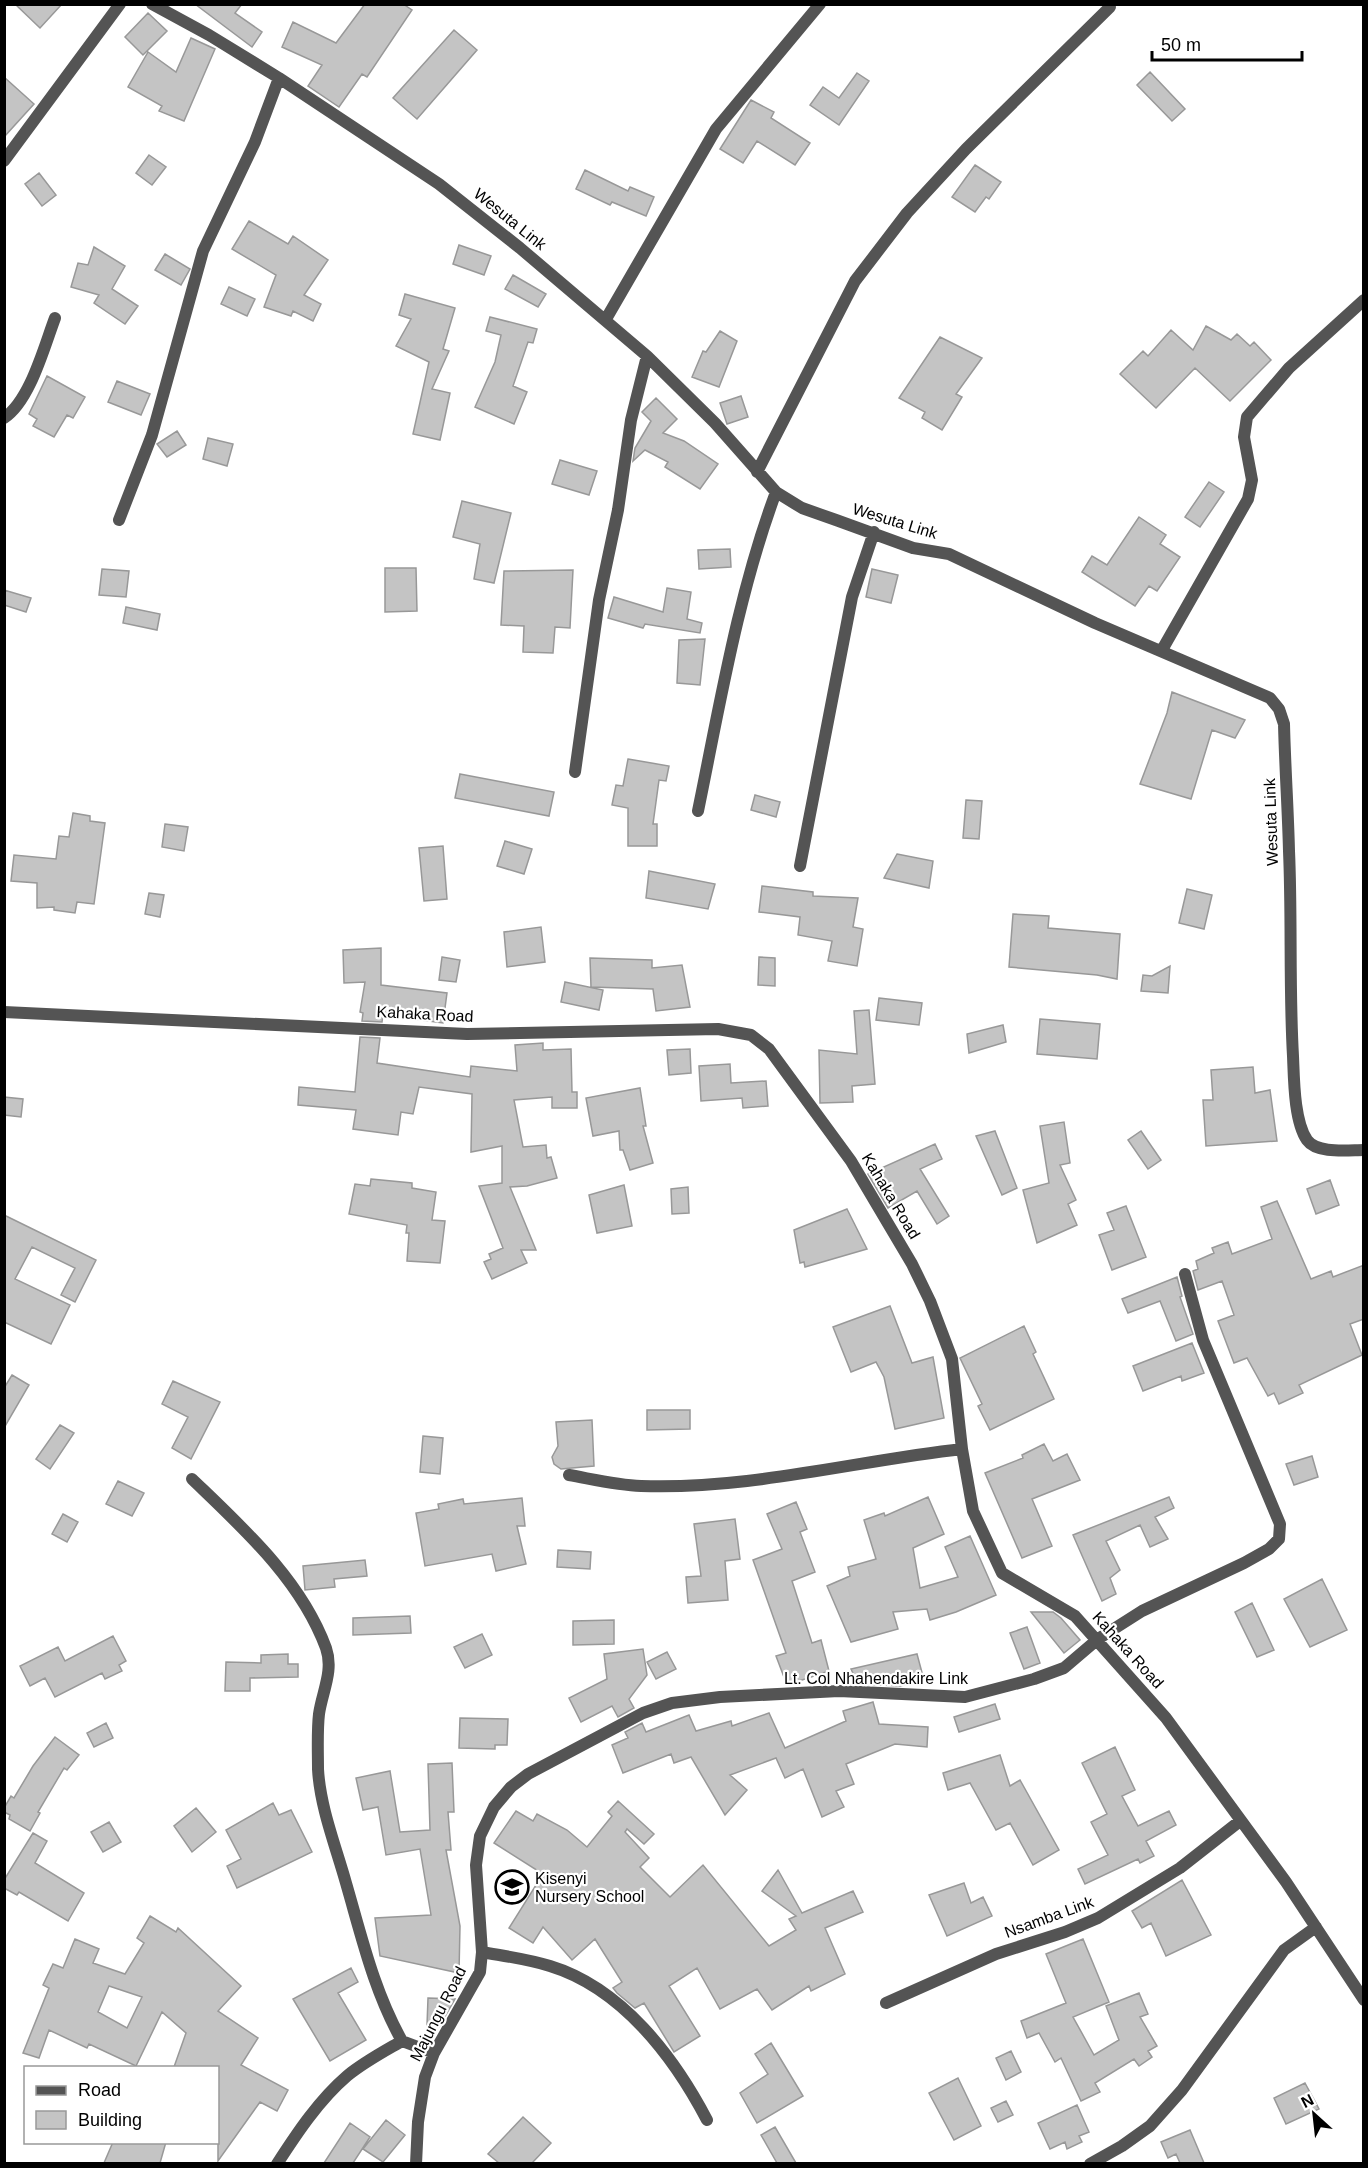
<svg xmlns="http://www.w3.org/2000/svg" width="1368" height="2168" viewBox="0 0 1368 2168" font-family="Helvetica,sans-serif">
<rect width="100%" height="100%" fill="#fff"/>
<!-- building -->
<path fill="#c4c4c4" stroke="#989898" stroke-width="1.5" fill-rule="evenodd" d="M15 4H62L40 28Z
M195 4H242L235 13 262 32 252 47Z
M365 4H403L412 10 367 77 362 74 339 107 308 86 322 65 282 47 293 22 336 43Z
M148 13 167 31 143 55 125 37Z
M454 30 477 50 417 119 393 98Z
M191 38 215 49 184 121 159 111 162 106 128 87 148 52 176 72Z
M1150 72 1185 109 1172 121 1137 85Z
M857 73 869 81 839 125 810 105 823 87 839 98Z
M4 77 34 104 4 137Z
M751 100 774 112 771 118 810 143 795 165 757 141 743 163 720 149Z
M149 155 166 167 152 185 136 173Z
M975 165 1001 182 989 199 986 197 975 212 952 197Z
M585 170 628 191 630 187 654 197 646 216 612 202 610 205 576 189Z
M39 173 56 195 42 206 25 184Z
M249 221 288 244 293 236 328 260 304 295 321 304 313 321 293 311 291 316 264 307 276 275 232 249Z
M459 245 491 256 484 275 453 264Z
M94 247 125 266 112 289 138 306 125 324 94 303 99 295 71 287 78 263 88 265Z
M165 254 190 269 181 285 155 270Z
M513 275 546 294 538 307 505 289Z
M229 287 255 299 247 316 221 304Z
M405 294 455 308 443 349 449 351 432 389 450 393 440 440 413 434 429 362 396 346 411 319 399 315Z
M490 317 537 329 533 343 528 342 513 386 527 392 514 424 475 407 495 362 501 335 486 331Z
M1206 326 1231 340 1237 334 1250 346 1254 342 1271 360 1230 401 1195 368 1156 408 1120 374 1143 351 1148 356 1171 330 1193 350Z
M720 331 737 341 719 387 692 377 703 351 706 352Z
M940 337 982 358 956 394 962 397 942 430 922 418 925 412 899 398Z
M47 376 85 397 73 418 67 415 54 437 33 426 37 419 29 414Z
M117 381 150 394 141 415 108 402Z
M741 396 748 417 727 424 720 403Z
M656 398 677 419 663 433 684 441 718 464 700 489 665 467 668 462 645 450 633 461 635 448 651 421 642 412Z
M177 431 186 445 167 457 157 444Z
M208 438 233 444 227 466 203 459Z
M560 460 597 471 589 495 552 484Z
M1209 482 1224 492 1200 527 1185 517Z
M462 501 511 513 494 583 474 579 480 544 453 537Z
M1139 517 1166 535 1160 544 1180 557 1157 591 1149 586 1135 606 1082 572 1092 556 1107 565Z
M730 549 731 567 699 569 698 550Z
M385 568H416L417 611 385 612Z
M102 569 129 571 126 597 99 595Z
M872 569 898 575 891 603 866 597Z
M573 570 570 628 555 627 553 653 523 652 524 626 501 625 504 571Z
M667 588 691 592 687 619 702 623 700 633 645 624 643 628 608 618 614 597 663 612Z
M4 590 31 598 26 612 4 605Z
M126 607 160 614 157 630 123 623Z
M705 639 700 685 677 683 679 640Z
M1172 692 1245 720 1235 738 1212 730 1191 799 1140 784 1167 713Z
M628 759 669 766 666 781 659 780 653 824H657V846H628V808L612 805 616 785 623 786Z
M460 774 554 792 549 816 455 798Z
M755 795 780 802 776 817 751 810Z
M966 800 982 801 979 839 963 838Z
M73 813 90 816V821L105 823 94 904 77 902 75 913 54 910V907L37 908V883L11 881 14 855 56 859 59 836 69 837Z
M165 824 188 827 184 851 162 847Z
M505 841 532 849 524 874 497 866Z
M443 846 447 899 424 901 419 848Z
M897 854 933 861 929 888 884 878Z
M649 871 715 884 708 909 646 898Z
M762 886 813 892V896L858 898 853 927 863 929 857 966 828 961 832 941 798 935 800 917 759 912Z
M1187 889 1212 895 1204 929 1179 923Z
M149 893 164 895 160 917 145 914Z
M1013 914 1049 916 1048 928 1120 934 1117 979 1097 975 1009 967Z
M541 927 545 962 507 967 504 932Z
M381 948V985L447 993 443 1023 383 1015 382 1022 362 1021 363 1013 360 1012 365 982 344 983 343 950Z
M442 957 460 960 456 982 439 980Z
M759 957 775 958V986L758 985Z
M590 958 652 960V968L682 965 690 1007 656 1011 653 989 591 987Z
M1170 966 1168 993 1141 991 1143 975 1152 976Z
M565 982 603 990 599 1010 561 1002Z
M879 998 922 1003 919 1025 876 1020Z
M869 1010 875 1084 852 1086 853 1102 820 1103 819 1050 857 1054 854 1011Z
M1040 1019 1100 1024 1097 1059 1037 1054Z
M1003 1025 1006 1042 969 1053 967 1034Z
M360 1037 380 1038 377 1063 470 1077 471 1066 517 1071 515 1045 543 1043V1050L571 1049 572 1092H577V1108H552V1097L514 1100 523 1147 546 1145 547 1158 551 1157 557 1178 527 1186 510 1187 536 1250H521L527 1263 492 1279 484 1262 491 1259 489 1254 503 1248 479 1186 502 1183V1146L471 1152 472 1094 419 1087 413 1114 401 1112 398 1135 353 1129 356 1110 298 1105 299 1087 355 1092Z
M690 1049 691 1073 669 1075 667 1050Z
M730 1064 731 1083 766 1081 768 1106 743 1108 742 1098 701 1101 699 1066Z
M1253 1067 1255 1093 1270 1090 1277 1141 1206 1146 1203 1100H1213L1211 1070Z
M640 1088 646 1126H643L653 1163 630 1170 623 1150H620L619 1131 593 1136 586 1098Z
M4 1097 23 1099 21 1117 4 1115Z
M1064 1122 1070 1163 1060 1165 1076 1200 1068 1204 1077 1225 1037 1243 1023 1190 1049 1183 1040 1126Z
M995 1131 1017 1188 1002 1195 976 1136Z
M1141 1131 1161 1160 1148 1169 1128 1140Z
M935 1144 942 1159 920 1169 949 1216 937 1224 917 1191 888 1208 868 1174Z
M371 1179 412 1183V1188L436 1192 432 1220 445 1221 440 1263 407 1261 409 1233H406L407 1225 349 1214 355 1184 370 1186Z
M1330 1180 1339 1205 1316 1214 1307 1189Z
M624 1185 632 1226 597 1233 589 1195Z
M688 1187 689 1213 672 1214 671 1189Z
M1277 1201 1311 1279 1331 1271 1333 1277 1364 1265V1319L1350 1324 1362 1355 1299 1385 1303 1393 1279 1404 1274 1393 1268 1396 1247 1358 1234 1363 1218 1321 1234 1315 1222 1281 1198 1290 1193 1271 1198 1269 1196 1261 1214 1253 1212 1248 1228 1242 1232 1254 1272 1239 1261 1207Z
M1126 1206 1146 1257 1112 1270 1099 1235 1114 1230 1107 1213Z
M847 1209 867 1249 805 1267 804 1262 800 1263 794 1230Z
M4 1215 96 1260 75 1302 61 1295 75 1268 32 1247 15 1279 70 1305 51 1344 4 1322Z
M1177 1277 1182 1296 1180 1297 1193 1334 1176 1341 1160 1301 1128 1313 1122 1299Z
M890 1306 912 1363 933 1357 944 1418 895 1429 884 1377 876 1362 851 1372 833 1327Z
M1024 1326 1036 1352 1033 1354 1054 1399 990 1430 978 1406 982 1404 960 1358Z
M1192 1343 1204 1373 1182 1381 1181 1376 1143 1391 1133 1366Z
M12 1375 29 1385 4 1428V1388Z
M173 1381 220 1402 191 1459 172 1448 188 1417 162 1404Z
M647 1410H690V1429L647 1430Z
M592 1420 594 1466 561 1469 554 1464 552 1457 558 1446 556 1422Z
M60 1425 74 1433 50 1469 36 1459Z
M423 1436 443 1438 440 1474 420 1472Z
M1044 1444 1053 1461 1067 1454 1080 1480 1032 1499 1052 1546 1022 1558 985 1473 1023 1458 1022 1455Z
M1312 1456 1318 1477 1294 1485 1286 1464Z
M118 1481 144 1493 132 1516 106 1504Z
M928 1497 944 1534 913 1548 920 1588 958 1577 945 1547 970 1536 996 1595 956 1612 930 1620 927 1609 893 1612 898 1629 851 1642 827 1586 850 1576 848 1567 876 1559 864 1520 884 1513 885 1516Z
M1169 1497 1174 1508 1155 1517 1168 1539 1150 1547 1140 1525 1106 1541 1120 1570 1110 1578 1116 1594 1102 1601 1073 1535Z
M522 1498 525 1526H517L526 1564 496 1571 492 1554 425 1566 416 1513 439 1509 438 1504 463 1499 464 1504Z
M796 1502 807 1529 800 1532 815 1572 792 1581 812 1643 821 1640 829 1671 787 1685 776 1656 786 1653 753 1560 782 1549 767 1514Z
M63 1514 78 1522 67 1542 52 1534Z
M735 1519 740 1559 725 1561 728 1600 688 1603 686 1577 701 1576 694 1524Z
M558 1550 591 1552 590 1569 557 1567Z
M365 1560 367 1576 334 1579 335 1587 305 1590 303 1566Z
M1322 1579 1347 1630 1310 1647 1284 1599Z
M1252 1603 1274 1650 1257 1657 1235 1612Z
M1031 1612H1053L1061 1618 1080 1640 1064 1653Z
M410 1616 411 1633 353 1635V1618Z
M614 1620V1644L573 1645V1621Z
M1027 1627 1040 1663 1024 1669 1010 1633Z
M482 1634 492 1655 465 1668 454 1647Z
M113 1636 126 1661 119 1665 122 1671 105 1679 102 1673 55 1697 45 1678 30 1686 20 1666 58 1647 65 1661Z
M643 1649 647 1675 629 1699 634 1708 618 1717 612 1706 581 1722 569 1698 607 1679 604 1654Z
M667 1652 676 1669 656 1679 647 1662Z
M288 1654V1664H298V1677L250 1678V1691H225L226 1662 261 1663V1655Z
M917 1654 924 1680 900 1686 858 1684 851 1669Z
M873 1702 879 1724 928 1727 927 1747 895 1744 846 1764 854 1784 836 1791 844 1807 822 1817 803 1769 785 1778 776 1758 730 1775 747 1790 725 1815 691 1757 674 1763 671 1754 623 1773 612 1745 628 1738 625 1732 642 1723 646 1732 689 1715 696 1731 731 1721 732 1726 769 1713 785 1748 846 1721 843 1711Z
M995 1704 1000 1719 959 1732 954 1717Z
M460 1718 508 1719 507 1745H495V1749L459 1748Z
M106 1723 113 1738 94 1747 87 1733Z
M55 1737 79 1755 67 1770 64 1768 38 1812 40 1813 30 1831 9 1819 10 1815 4 1812V1808L11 1796 14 1798 33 1766Z
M1115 1747 1135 1790 1122 1796 1138 1826 1169 1811 1176 1825 1146 1841 1154 1856 1140 1863 1138 1859 1085 1884 1078 1869 1108 1855 1091 1822 1107 1814 1082 1763Z
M1000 1755 1010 1786 1020 1780 1059 1850 1033 1865 1010 1823 996 1830 970 1783 948 1790 943 1773Z
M452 1763 454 1812H448L451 1850H446L460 1926 459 1973 380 1956 375 1918 431 1915 420 1849 386 1855 378 1807 363 1810 356 1778 390 1771 400 1832 430 1830 428 1764Z
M618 1801 654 1834 644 1844 627 1829 625 1832 649 1858 640 1867 670 1897 703 1865 769 1946 796 1930 789 1919 796 1916 762 1891 778 1870 802 1913 853 1891 863 1912 825 1928 845 1974 811 1991 809 1986 772 2010 757 1989 720 2009 697 1968 669 1986 700 2036 674 2052 644 2003 635 2008 617 1993 613 1988 622 1982 595 1939 572 1960 543 1927 533 1943 509 1928 543 1874 494 1843 516 1811 533 1821 537 1814 567 1830 587 1847 612 1816 608 1812Z
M273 1803 279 1815 291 1810 312 1852 237 1888 227 1866 241 1859 226 1830Z
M196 1808 216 1832 192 1852 174 1826Z
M109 1822 121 1842 103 1852 91 1832Z
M33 1833 47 1841 35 1863 84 1893 68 1921 19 1892 17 1895 4 1888V1880Z
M1182 1880 1211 1935 1166 1956 1151 1923 1142 1928 1132 1911Z
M964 1883 971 1903 983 1897 992 1916 947 1936 929 1895Z
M150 1916 176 1932 178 1928 241 1986 218 2011 258 2038 241 2065 288 2090 277 2111 260 2102 218 2161V2067H174L186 2033 162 2012 136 2066 89 2044 87 2048 49 2030 39 2058 23 2053 49 1988 43 1985 53 1964 63 1968 75 1939 99 1949 93 1963 125 1974 144 1943 137 1938ZM109 1986 142 1997 127 2028 98 2012Z
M1083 1939 1109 2002 1073 2017 1094 2055 1119 2040 1106 2006 1139 1993 1148 2014 1140 2017 1157 2046 1148 2051 1152 2057 1139 2066 1134 2059 1095 2083 1100 2092 1081 2101 1061 2058 1055 2062 1039 2033 1027 2038 1021 2021 1066 2003 1046 1954Z
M351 1968 358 1982 338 1993 366 2040 330 2061 293 1999Z
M428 1998 455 1999 439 2027 427 2025Z
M771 2043 803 2096 757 2123 740 2093 768 2074 755 2054Z
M1011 2051 1021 2072 1006 2080 996 2058Z
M958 2078 981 2126 954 2140 929 2093Z
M1305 2083 1319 2109 1286 2124 1274 2098Z
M1006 2101 1013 2115 998 2122 991 2108Z
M1077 2105 1089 2132 1079 2136 1082 2142 1067 2149 1065 2142 1050 2149 1038 2123Z
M523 2117 551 2143 532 2163H499L488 2154Z
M386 2120 405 2135 383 2162 363 2149Z
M350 2123 370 2137 353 2163H324Z
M775 2127 796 2163H777L761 2135Z
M1190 2130 1204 2163H1180L1176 2154 1168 2158 1161 2142Z
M113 2142H166L160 2163H104Z"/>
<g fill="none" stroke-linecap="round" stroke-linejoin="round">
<!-- street -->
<path stroke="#545454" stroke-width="12" d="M152 4 209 35 279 78 439 184 520 248 647 356 715 423 776 492 802 508 836 520 913 548 949 554 1095 623 1270 698 1279 709 1284 724C1285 767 1288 809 1289 851 1292 919 1289 987 1293 1056 1294 1079 1294 1121 1307 1140 1317 1154 1348 1150 1364 1150
M4 161 120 4
M606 319 716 129 820 4
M4 418C30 401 44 347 55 318
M757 472 855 281 907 213 966 149 1110 7
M119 520 152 435 203 251 255 142 279 78
M1162 650 1248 499 1252 480 1244 437 1247 417 1289 368 1364 300
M575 772 599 600 618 510 631 420 647 356
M698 811C720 704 738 594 776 492
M800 866 852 597 874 532
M4 1012 467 1034 718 1029 751 1035 769 1049 851 1161 912 1264 930 1301 952 1359 962 1449 973 1511 1002 1573 1075 1616 1166 1718 1286 1882 1364 2000
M569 1475C592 1479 617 1485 641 1486 748 1490 855 1461 962 1449
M192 1479C243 1528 301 1580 326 1648 334 1671 322 1692 319 1714 317 1731 318 1752 318 1769 320 1807 336 1847 346 1883 362 1938 374 1991 402 2041
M482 1952C504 1956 528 1959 550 1966 622 1988 674 2057 707 2120
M886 2003 996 1954 1065 1932 1098 1918 1180 1868 1240 1821
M277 2164C297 2133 319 2100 347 2076 364 2062 383 2052 402 2041L434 2053
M416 2164 418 2122 425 2077 434 2053 480 1972 482 1952 476 1865 480 1836 494 1807 511 1787 528 1774 643 1713 672 1703 720 1697 839 1691 965 1697 1034 1679 1064 1668 1098 1639 1142 1611 1244 1563 1269 1549 1279 1539 1280 1524 1203 1340 1185 1274
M1090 2164 1122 2146 1150 2126 1182 2090 1284 1950 1316 1927"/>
</g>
<!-- icons -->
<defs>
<symbol id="school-ring" viewBox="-11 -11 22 22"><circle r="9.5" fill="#fff" stroke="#000" stroke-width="1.5"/><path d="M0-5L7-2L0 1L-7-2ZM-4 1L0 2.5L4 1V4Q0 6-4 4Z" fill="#000"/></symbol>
</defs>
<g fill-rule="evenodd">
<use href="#school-ring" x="493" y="1868" width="38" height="38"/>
</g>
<g text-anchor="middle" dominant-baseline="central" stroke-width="4.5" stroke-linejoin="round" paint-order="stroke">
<!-- street labels -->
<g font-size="16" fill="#000" stroke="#fff">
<text transform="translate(510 219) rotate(39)">Wesuta Link</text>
<text transform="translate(895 521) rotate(17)">Wesuta Link</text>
<text transform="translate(1271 822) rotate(-92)">Wesuta Link</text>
<text transform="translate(425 1014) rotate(3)">Kahaka Road</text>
<text transform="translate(891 1196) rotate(59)">Kahaka Road</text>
<text transform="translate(1128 1650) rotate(48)">Kahaka Road</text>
<text x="876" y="1678">Lt. Col Nhahendakire Link</text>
<text transform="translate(1049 1917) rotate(-20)">Nsamba Link</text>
<text transform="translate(438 2014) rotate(-63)">Majungu Road</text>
</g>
<!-- poi labels -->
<g font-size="16" fill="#000" stroke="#fff" text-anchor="start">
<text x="535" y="1878">Kisenyi<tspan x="535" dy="18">Nursery School</tspan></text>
</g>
</g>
<!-- border -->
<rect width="1368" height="2168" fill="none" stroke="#000000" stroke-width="12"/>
<!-- legend -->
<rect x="24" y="2066" width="195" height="78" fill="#ffffff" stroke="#999999" stroke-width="1.5"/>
<rect x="36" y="2086" width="30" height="9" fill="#545454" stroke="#999999" stroke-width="1.5"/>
<text x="78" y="2096" font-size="18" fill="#000000">Road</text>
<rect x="36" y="2111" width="30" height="18" fill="#c4c4c4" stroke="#999999" stroke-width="1.5"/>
<text x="78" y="2126" font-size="18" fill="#000000">Building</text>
<!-- north arrow -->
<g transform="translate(1314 2114) rotate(333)" stroke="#ffffff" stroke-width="4.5" paint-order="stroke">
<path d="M0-4.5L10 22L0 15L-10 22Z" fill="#000000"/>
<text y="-9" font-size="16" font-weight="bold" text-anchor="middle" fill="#000000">N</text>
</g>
<!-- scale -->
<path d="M1152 51v9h150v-9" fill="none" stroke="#000000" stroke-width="3"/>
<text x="1161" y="51" font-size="18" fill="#000000" stroke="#ffffff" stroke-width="4.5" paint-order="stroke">50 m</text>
</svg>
